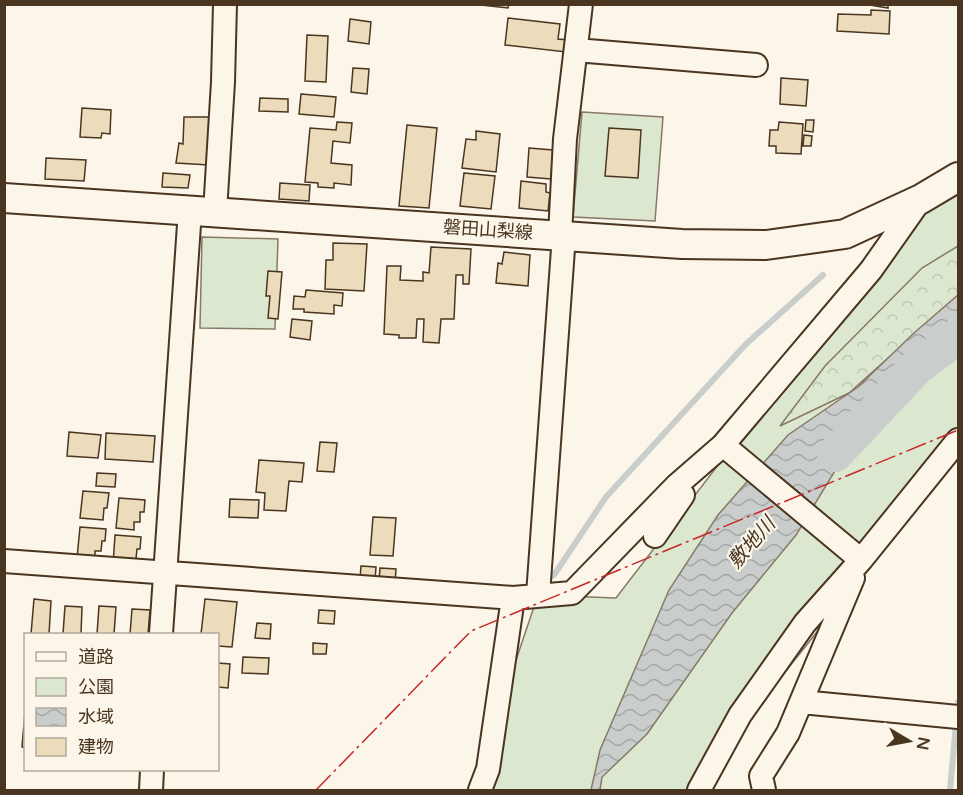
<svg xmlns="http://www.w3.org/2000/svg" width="963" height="795" viewBox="0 0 963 795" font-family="'Varela Round','Noto Sans JP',sans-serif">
<defs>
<pattern id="forest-crowns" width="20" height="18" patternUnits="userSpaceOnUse" patternTransform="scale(1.5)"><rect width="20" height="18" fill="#dce7d0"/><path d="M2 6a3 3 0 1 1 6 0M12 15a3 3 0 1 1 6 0" fill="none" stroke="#bec7b2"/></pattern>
<pattern id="water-waves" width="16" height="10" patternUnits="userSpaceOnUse" patternTransform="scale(1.5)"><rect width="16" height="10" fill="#c9cecd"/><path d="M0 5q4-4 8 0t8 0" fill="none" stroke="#a5a8a6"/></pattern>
</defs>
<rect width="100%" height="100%" fill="#fbf6e9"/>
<!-- green -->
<path fill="#dce7d0" stroke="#887966" stroke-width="1.5" d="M582 112 663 117 655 221 573 217Z
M958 184V456L697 782 693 790H470L495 722 538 595 616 598 910 215Z
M202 237 278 239 275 329 200 328Z"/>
<!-- forest -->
<path fill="url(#forest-crowns)" stroke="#887966" stroke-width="1.5" d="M958 246V298L935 316 849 393 780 426 825 366 922 268Z"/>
<!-- water -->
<path fill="url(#water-waves)" stroke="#887966" stroke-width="1.5" d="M958 295V337L917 367 864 423 796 535 732 613 647 734 602 777 600 790H591L600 750 669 590 718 515 788 435 858 387 914 333Z"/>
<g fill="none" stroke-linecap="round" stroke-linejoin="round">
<!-- stream -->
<path stroke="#c9cecd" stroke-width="6" d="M950 343 958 356
M543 581 554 575 606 497 746 344 823 275
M950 790 958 702"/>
<!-- river -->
<path stroke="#c9cecd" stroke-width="36" d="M835 454 917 367 958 336"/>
</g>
<!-- building -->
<path fill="#ecdcbc" stroke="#4a3520" stroke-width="1.5" d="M471 4H509L508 8Z
M864 4H888V8Z
M871 10 890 11 889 34 837 31 838 14 871 15Z
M508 18 560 24 558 39 568 40 566 52 505 45Z
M350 19 371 22 369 44 348 41Z
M307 35 328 36 326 82 305 81Z
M353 68 369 69 367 94 351 92Z
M781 78 808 80 806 106 780 104Z
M301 94 336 97 334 117 299 114Z
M260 98 288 99V112L259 111Z
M82 108 111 110 110 134 102 133 101 138 80 137Z
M184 117H212L209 165 176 163 179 143 183 144Z
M806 120H814L813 132 805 131Z
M337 122 352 123 350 143 333 141 331 163 352 165 351 185 334 183V188L318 187V183L305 182 310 128 336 130Z
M779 122 803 124 801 154 776 153V146H769L770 130H778Z
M407 125 437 128 429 208 399 206Z
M609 128 641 130 638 178 605 176Z
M476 131 500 134 496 172 462 168 466 139 476 140Z
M804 135 812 136 811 146H803Z
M529 148 553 150 551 179 527 177Z
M46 158 86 160 84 181 45 179Z
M163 173 190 175 188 188 162 187Z
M464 173 495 176 491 209 460 206Z
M521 181 546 184V192L550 193 548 211 519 208Z
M280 183 310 185 309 201 279 199Z
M333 243 367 244 364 291 325 289 326 260H333Z
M431 247 471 249 469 284H463V275H456L454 319H441L439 343 423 342 424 319H417L416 338H399V335L384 334 387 266H401L400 280 423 281V272L429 273Z
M504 252 530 255 528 286 496 283 498 263 502 264Z
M268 271 282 272 278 319 268 318 270 296H266Z
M306 290 343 293 342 306 334 305V314L304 312V309H293L294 296 305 297Z
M292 319 312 321 310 340 290 337Z
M69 432 101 435 98 458 67 456Z
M106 433 155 436 153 462 105 459Z
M320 442 337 443 334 472 317 471Z
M259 460 304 463 302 482 289 481 286 511 264 510 265 493 256 492Z
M97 473 116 474 115 487 96 486Z
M83 491 109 493 107 508H104L103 520 80 518Z
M119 498 145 500 144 512H140V522H134V530L116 528Z
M230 499 259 500 258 518 229 517Z
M373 517 396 518 393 556 370 555Z
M80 527 106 529 105 541H102L101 551H95V559L77 558Z
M115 535 141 537 140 549H137L136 559H131L130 567 113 565Z
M361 566 376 567 375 580 360 579Z
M380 568 396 569 395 583 379 581Z
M34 599 51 601 49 634H31Z
M205 599 237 602 232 647 218 646V634H201Z
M65 606 82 607 81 634H63Z
M99 606 116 607 114 634H97Z
M132 609 150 610 148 634H130Z
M319 610 335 611 334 624 318 623Z
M257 623 271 624 270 639 255 638Z
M313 643 327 644 326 654H313Z
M243 657 269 658 268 674 242 673Z
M218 663 230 664 228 688 218 687Z
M26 700V748L22 747Z"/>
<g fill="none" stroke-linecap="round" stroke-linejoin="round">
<defs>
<path id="minor" d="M576 50 756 65
M215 212 223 82 225 4
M560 235 565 139 581 4
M723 445 861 560
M655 536 683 495
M4 561 513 598 572 593 677 485 723 445 871 270 921 199
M538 595 564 235
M161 634 190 210
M801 702 958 717
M151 790 152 770
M480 790 488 769 513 598
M699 790 740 715 805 623 861 560 958 440
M764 790 761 776 788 733 853 578"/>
<path id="major" d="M4 198 682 244 766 245 845 234 921 199 958 177"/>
</defs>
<!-- minor casing -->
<use href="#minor" stroke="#4a3520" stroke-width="26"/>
<!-- major casing -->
<use href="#major" stroke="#4a3520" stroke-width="32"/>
<!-- minor -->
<use href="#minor" stroke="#fbf6e9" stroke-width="22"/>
<!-- major -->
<use href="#major" stroke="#fbf6e9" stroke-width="28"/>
<!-- power -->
<path stroke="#c62828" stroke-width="1.5" stroke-dasharray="21 4.5 3 4.5" stroke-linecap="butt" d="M316 790 471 631 958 430"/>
</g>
<g text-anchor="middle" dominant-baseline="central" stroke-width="4.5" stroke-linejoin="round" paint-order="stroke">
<!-- street labels -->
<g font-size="18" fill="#4a3520" stroke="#fbf6e9">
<text transform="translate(488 230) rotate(4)">磐田山梨線</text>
</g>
<!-- water labels -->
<g font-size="20" font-style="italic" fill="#4a3520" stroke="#fbf6e9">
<text transform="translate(752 543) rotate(-49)">敷地川</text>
</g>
</g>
<!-- border -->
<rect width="963" height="795" fill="none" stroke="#4a3520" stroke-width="12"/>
<!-- legend -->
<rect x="24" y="633" width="195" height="138" fill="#fbf6e9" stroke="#b4a999" stroke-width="1.5"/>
<rect x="36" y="652" width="30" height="9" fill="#fbf6e9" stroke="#b4a999" stroke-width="1.5"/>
<text x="78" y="663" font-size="18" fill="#4a3520">道路</text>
<rect x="36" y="678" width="30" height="18" fill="#dce7d0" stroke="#b4a999" stroke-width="1.5"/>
<text x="78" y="693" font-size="18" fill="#4a3520">公園</text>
<rect x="36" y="708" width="30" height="18" fill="url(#water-waves)" stroke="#b4a999" stroke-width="1.5"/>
<text x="78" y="723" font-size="18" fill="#4a3520">水域</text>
<rect x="36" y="738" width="30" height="18" fill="#ecdcbc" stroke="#b4a999" stroke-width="1.5"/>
<text x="78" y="753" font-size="18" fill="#4a3520">建物</text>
<!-- north arrow -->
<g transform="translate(909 741) rotate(100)" stroke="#fbf6e9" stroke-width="4.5" paint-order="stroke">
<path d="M0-4.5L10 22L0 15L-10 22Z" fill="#4a3520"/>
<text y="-9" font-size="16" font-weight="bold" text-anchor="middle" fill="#4a3520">N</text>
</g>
</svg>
